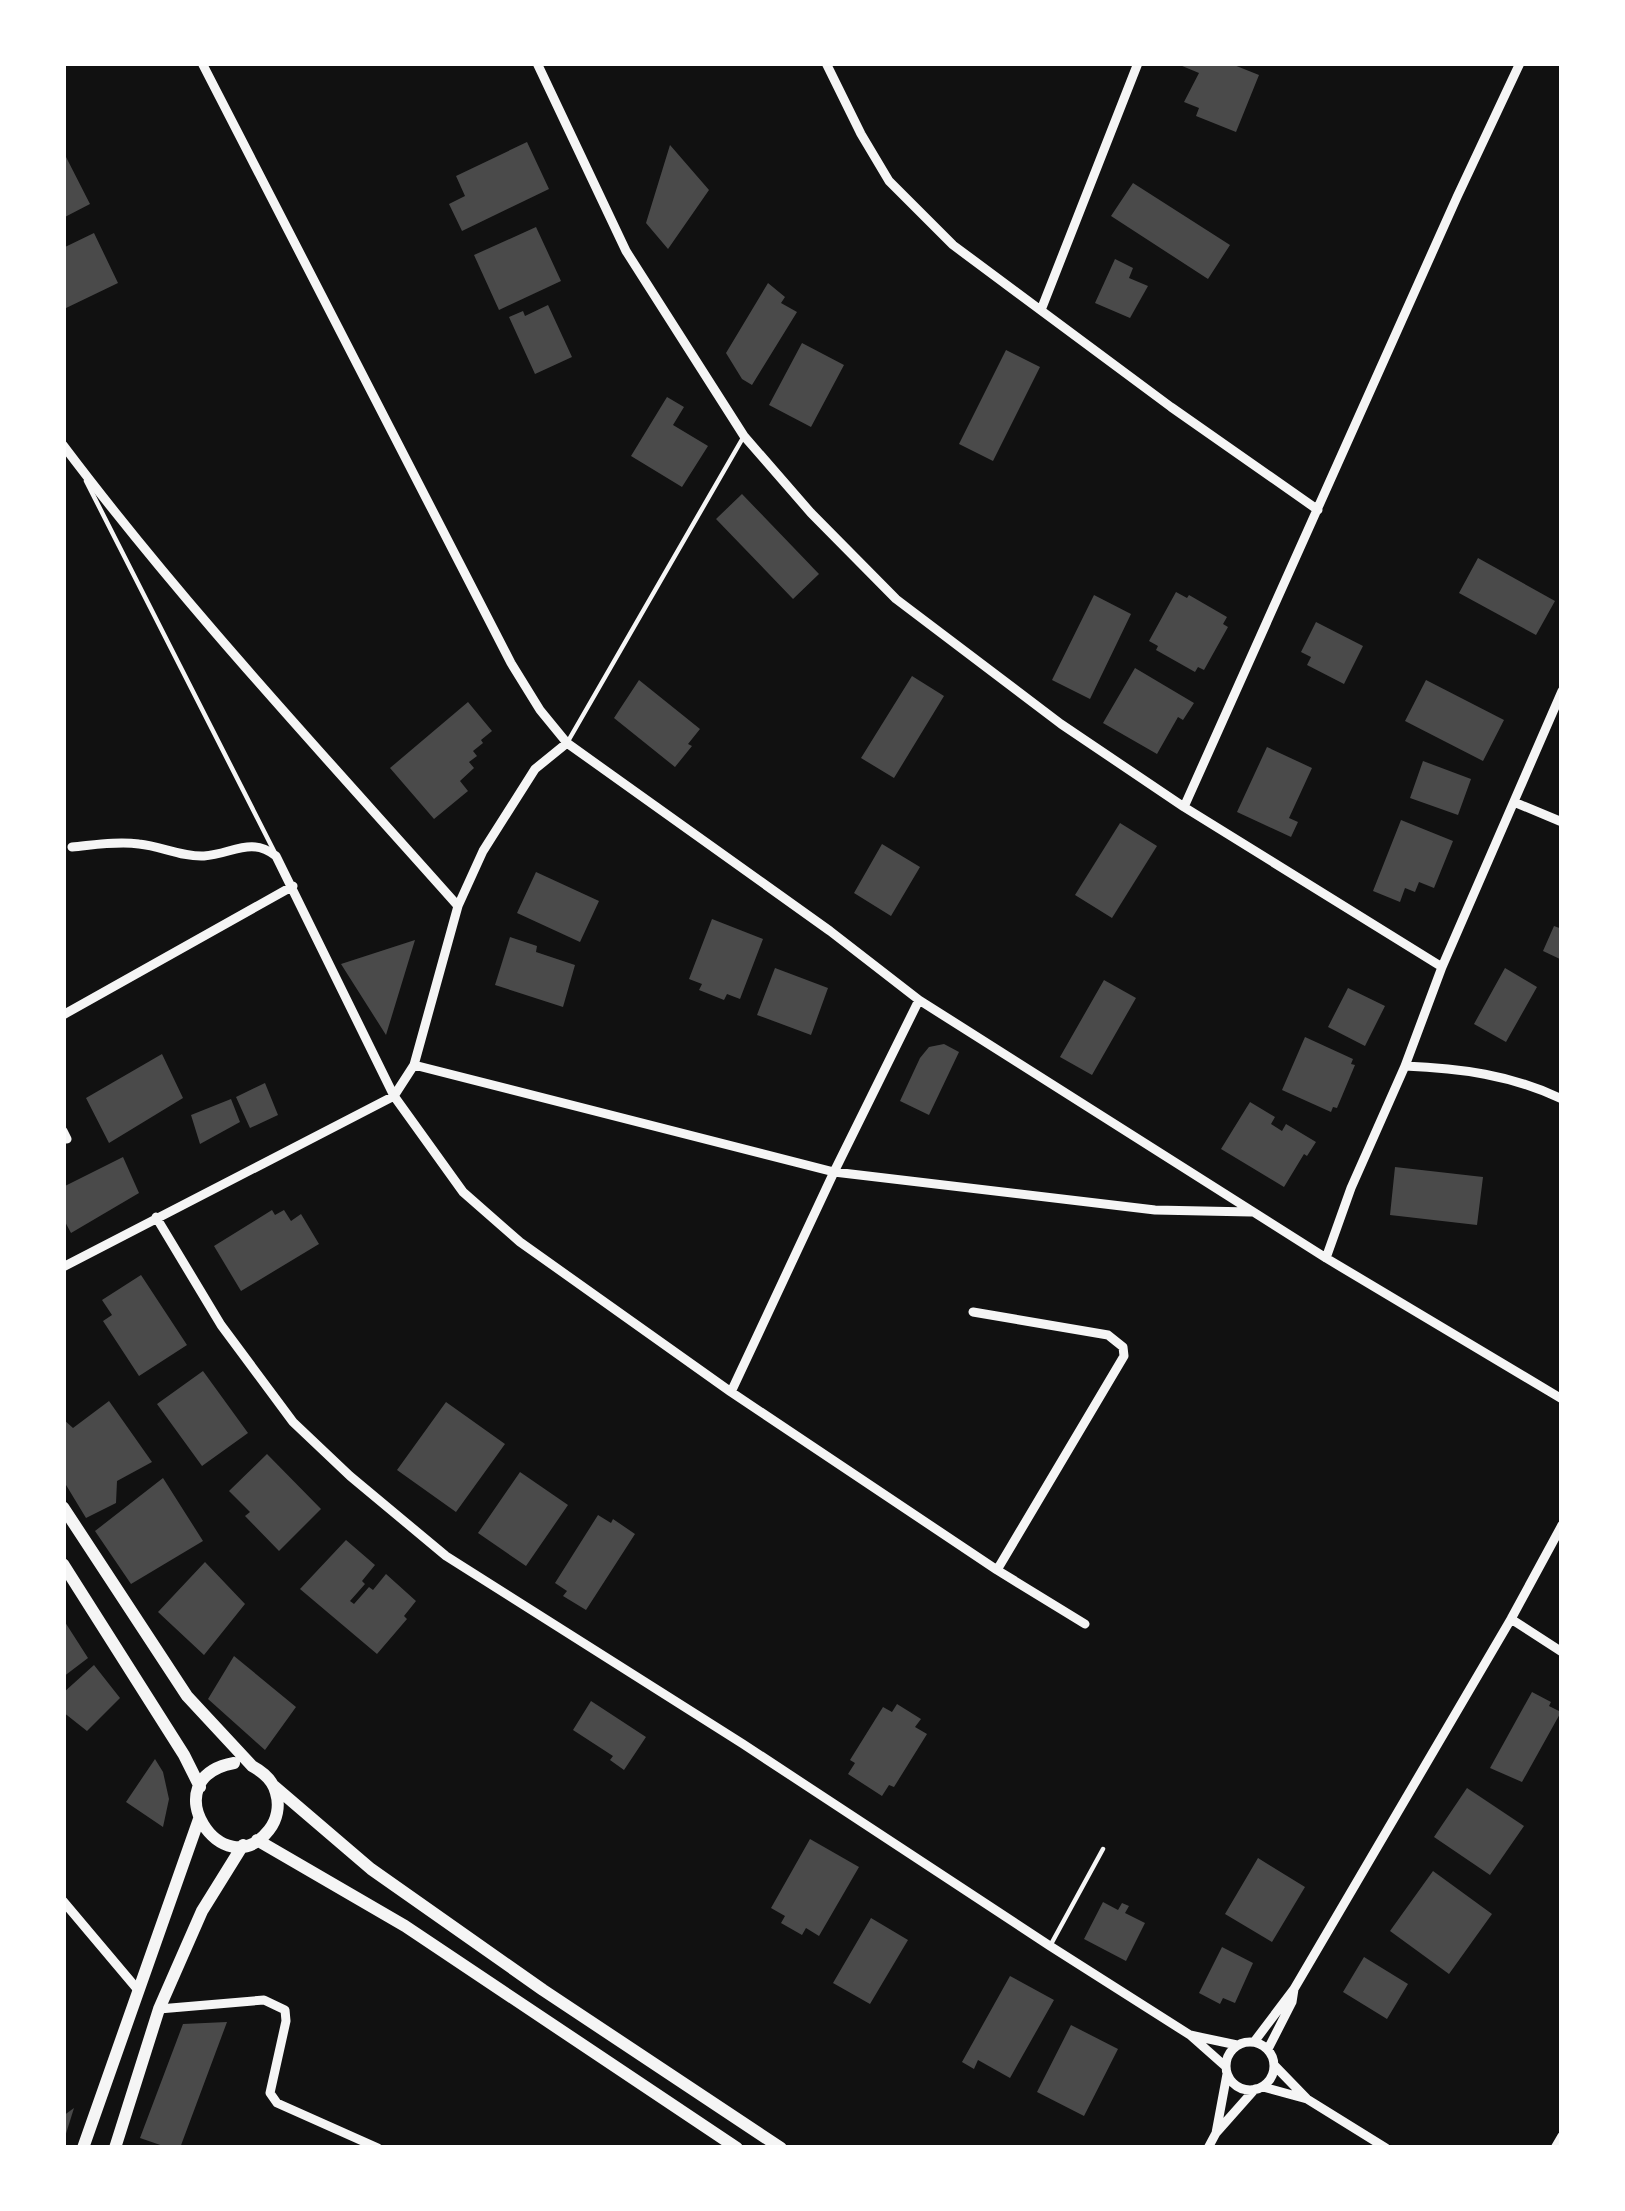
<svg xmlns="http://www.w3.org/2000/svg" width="1625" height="2211" viewBox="0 0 1625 2211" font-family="Arial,sans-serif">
<rect width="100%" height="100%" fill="#111"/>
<!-- building -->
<path fill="#4a4a4a" d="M1175 63H1229L1259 75 1236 132 1196 116 1199 108 1184 102 1199 73Z
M527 142 549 189 462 231 449 204 465 196 456 176Z
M670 145 709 190 668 249 646 223Z
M66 157 90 204 63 218V159Z
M1133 183 1230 245 1208 279 1111 216Z
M536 227 561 281 499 310 474 255Z
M94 233 118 283 64 309 63 248Z
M1115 259 1133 268 1129 278 1148 286 1130 318 1095 303Z
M768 283 785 297 781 303 797 312 752 385 742 379 726 353Z
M548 305 572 357 535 374 509 317 523 311 525 316Z
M802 343 844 365 811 427 769 405Z
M1006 350 1040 367 993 461 959 444Z
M667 397 684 407 673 425 708 446 682 487 631 456Z
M742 494 819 574 793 599 716 519Z
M1478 558 1555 601 1536 635 1459 593Z
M1176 592 1187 598 1189 595 1227 617 1223 624 1228 627 1204 670 1198 667 1195 672 1156 650 1158 646 1149 641Z
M1094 595 1131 614 1090 699 1052 680Z
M1316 622 1363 646 1344 684 1307 665 1311 657 1301 652Z
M1135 668 1194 703 1183 720 1178 717 1157 754 1103 723Z
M912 676 944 696 894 778 861 758Z
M639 680 700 729 688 744 692 746 675 767 614 718Z
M1426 680 1504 720 1483 761 1405 721Z
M468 702 492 731 481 740 483 743 473 751 477 756 469 762 474 768 460 781 468 791 434 819 390 768Z
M1267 747 1312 768 1289 818 1298 822 1291 837 1237 812Z
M1423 761 1471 779 1458 815 1410 798Z
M1401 820 1453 841 1434 888 1419 882 1415 892 1405 888 1400 902 1373 891Z
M1120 823 1157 846 1112 918 1075 895Z
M882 844 920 867 891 916 854 893Z
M536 872 599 901 580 942 517 913Z
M712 919 763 939 740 999 727 994 724 1000 699 990 702 984 689 979Z
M1554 926 1562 929V960L1543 951Z
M510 937 537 946 536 952 575 965 563 1007 495 985Z
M415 940 386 1035 341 964Z
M775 968 828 988 811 1035 757 1015Z
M1505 968 1537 987 1506 1042 1474 1024Z
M1104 980 1136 998 1092 1075 1060 1057Z
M1348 988 1385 1006 1365 1046 1328 1027Z
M1305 1037 1353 1059 1351 1064 1355 1065 1337 1108 1333 1107 1331 1112 1282 1090Z
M944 1044 959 1052 929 1115 900 1101 920 1058 929 1047Z
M162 1054 183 1098 109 1143 86 1098Z
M265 1083 278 1115 250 1128 236 1097Z
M231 1099 240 1122 200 1144 191 1115Z
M1250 1102 1275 1117 1271 1124 1282 1131 1286 1124 1316 1142 1307 1156 1304 1154 1284 1187 1221 1149Z
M123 1157 139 1193 71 1233 63 1218V1187Z
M1395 1167 1483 1177 1477 1225 1390 1215Z
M272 1210 275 1215 284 1210 291 1221 301 1214 319 1244 241 1291 214 1246Z
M141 1275 187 1345 139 1376 103 1321 112 1315 102 1300Z
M203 1371 248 1433 202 1466 157 1404Z
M109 1401 152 1462 117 1481 116 1503 86 1518 63 1480V1419L73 1428Z
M446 1402 505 1444 456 1512 397 1470Z
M267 1454 321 1509 279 1551 245 1516 250 1512 229 1491Z
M520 1472 568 1505 526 1566 478 1533Z
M163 1478 203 1541 131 1584 95 1531Z
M598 1515 611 1523 613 1519 635 1534 586 1610 563 1596 567 1591 555 1583Z
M346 1540 375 1565 362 1581 365 1584 350 1601 354 1604 369 1587 373 1590 386 1574 416 1601 404 1616 407 1619 377 1654 300 1589Z
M205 1562 245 1604 204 1655 158 1612Z
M63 1619 88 1658 63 1677Z
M234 1656 296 1707 265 1750 208 1699Z
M94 1665 120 1698 87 1731 63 1712V1693Z
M1532 1692 1551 1702 1549 1706 1561 1712 1522 1782 1490 1768Z
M591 1701 646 1737 624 1770 610 1760 613 1756 573 1730Z
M897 1704 921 1719 915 1727 927 1734 894 1787 889 1785 882 1796 848 1774 855 1763 850 1760 883 1707 892 1712Z
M155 1759 163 1772 169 1799 163 1827 126 1802Z
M1467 1788 1524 1826 1490 1875 1434 1837Z
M810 1839 859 1867 819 1936 806 1928 802 1935 781 1923 785 1916 771 1908Z
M1258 1858 1305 1887 1272 1942 1225 1914Z
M1433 1871 1492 1914 1449 1974 1390 1931Z
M1103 1902 1118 1910 1122 1903 1129 1906 1125 1913 1145 1923 1126 1961 1084 1939Z
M871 1918 908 1940 870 2004 833 1983Z
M1222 1947 1253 1963 1235 2003 1223 1998 1220 2004 1199 1993Z
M1364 1957 1408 1984 1387 2019 1343 1992Z
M1010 1976 1054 2000 1010 2078 978 2060 974 2069 962 2062Z
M227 2022 180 2148H169L140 2138 183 2024Z
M1071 2025 1118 2049 1084 2116 1037 2092Z
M74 2108 64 2140H63V2116Z"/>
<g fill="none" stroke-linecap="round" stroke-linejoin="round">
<!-- service -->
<path stroke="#f5f5f5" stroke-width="4.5" d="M86 481 274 851
M567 743 744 436
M1050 1946 1103 1849"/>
<!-- minor -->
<path stroke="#f5f5f5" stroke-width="9" d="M202 63 511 663 540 710 567 743 830 931 919 1000 1326 1258 1562 1399
M537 63 626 251 744 436 811 513 896 599 1061 724 1184 807 1442 967
M826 63 861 134 889 181 953 245 1171 407 1318 510
M1041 310 1138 63
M63 445C185 607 324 755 458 906
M1514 802 1562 822
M1184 807 1457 197 1520 63
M72 847C94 845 117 841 139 844 161 846 181 857 204 856 232 854 251 836 276 856L394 1096 463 1192 520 1242 731 1392 997 1570 1085 1624
M63 1015 293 886
M414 1065 834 1172 1155 1210 1251 1212
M1405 1066C1459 1068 1512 1075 1562 1099
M63 1131 67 1139
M156 1217 221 1325 293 1422 350 1476 446 1556 743 1744 1050 1946 1190 2035 1225 2066
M1326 1258 1351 1188 1405 1066 1442 967 1562 691
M63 1267 394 1096 414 1065 458 906 483 851 535 769 567 743
M973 1312 1108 1335 1123 1347 1124 1356 997 1570
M731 1392 834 1172 919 1000
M1511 1619 1562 1652
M63 1901 138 1990
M159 2009 264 2000 285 2010 286 2021 270 2093 277 2103 378 2148
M1190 2035 1237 2045
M1226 2066a24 24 0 1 1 48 0a24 24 0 1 1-48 0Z
M1254 2042 1294 1989 1511 1619 1562 1525
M1268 2049 1292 2002 1294 1989
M1274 2065 1307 2099 1386 2148
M1263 2087 1307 2099
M1216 2133 1227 2074
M1208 2148 1216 2133 1255 2089
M1555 2148 1562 2136"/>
<!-- secondary -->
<path stroke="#f5f5f5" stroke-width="12" d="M63 1507 187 1696 252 1766C263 1772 273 1780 276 1793 280 1806 277 1820 269 1830 223 1889 151 1778 234 1763
M63 1564 184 1755 200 1787
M274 1786 371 1869 543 1990 781 2148
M257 1840 405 1926 737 2148
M83 2148 199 1819
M115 2148 159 2009 202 1911 243 1845"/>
</g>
<!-- border -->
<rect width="1625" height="2211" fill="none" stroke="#ffffff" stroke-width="132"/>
</svg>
